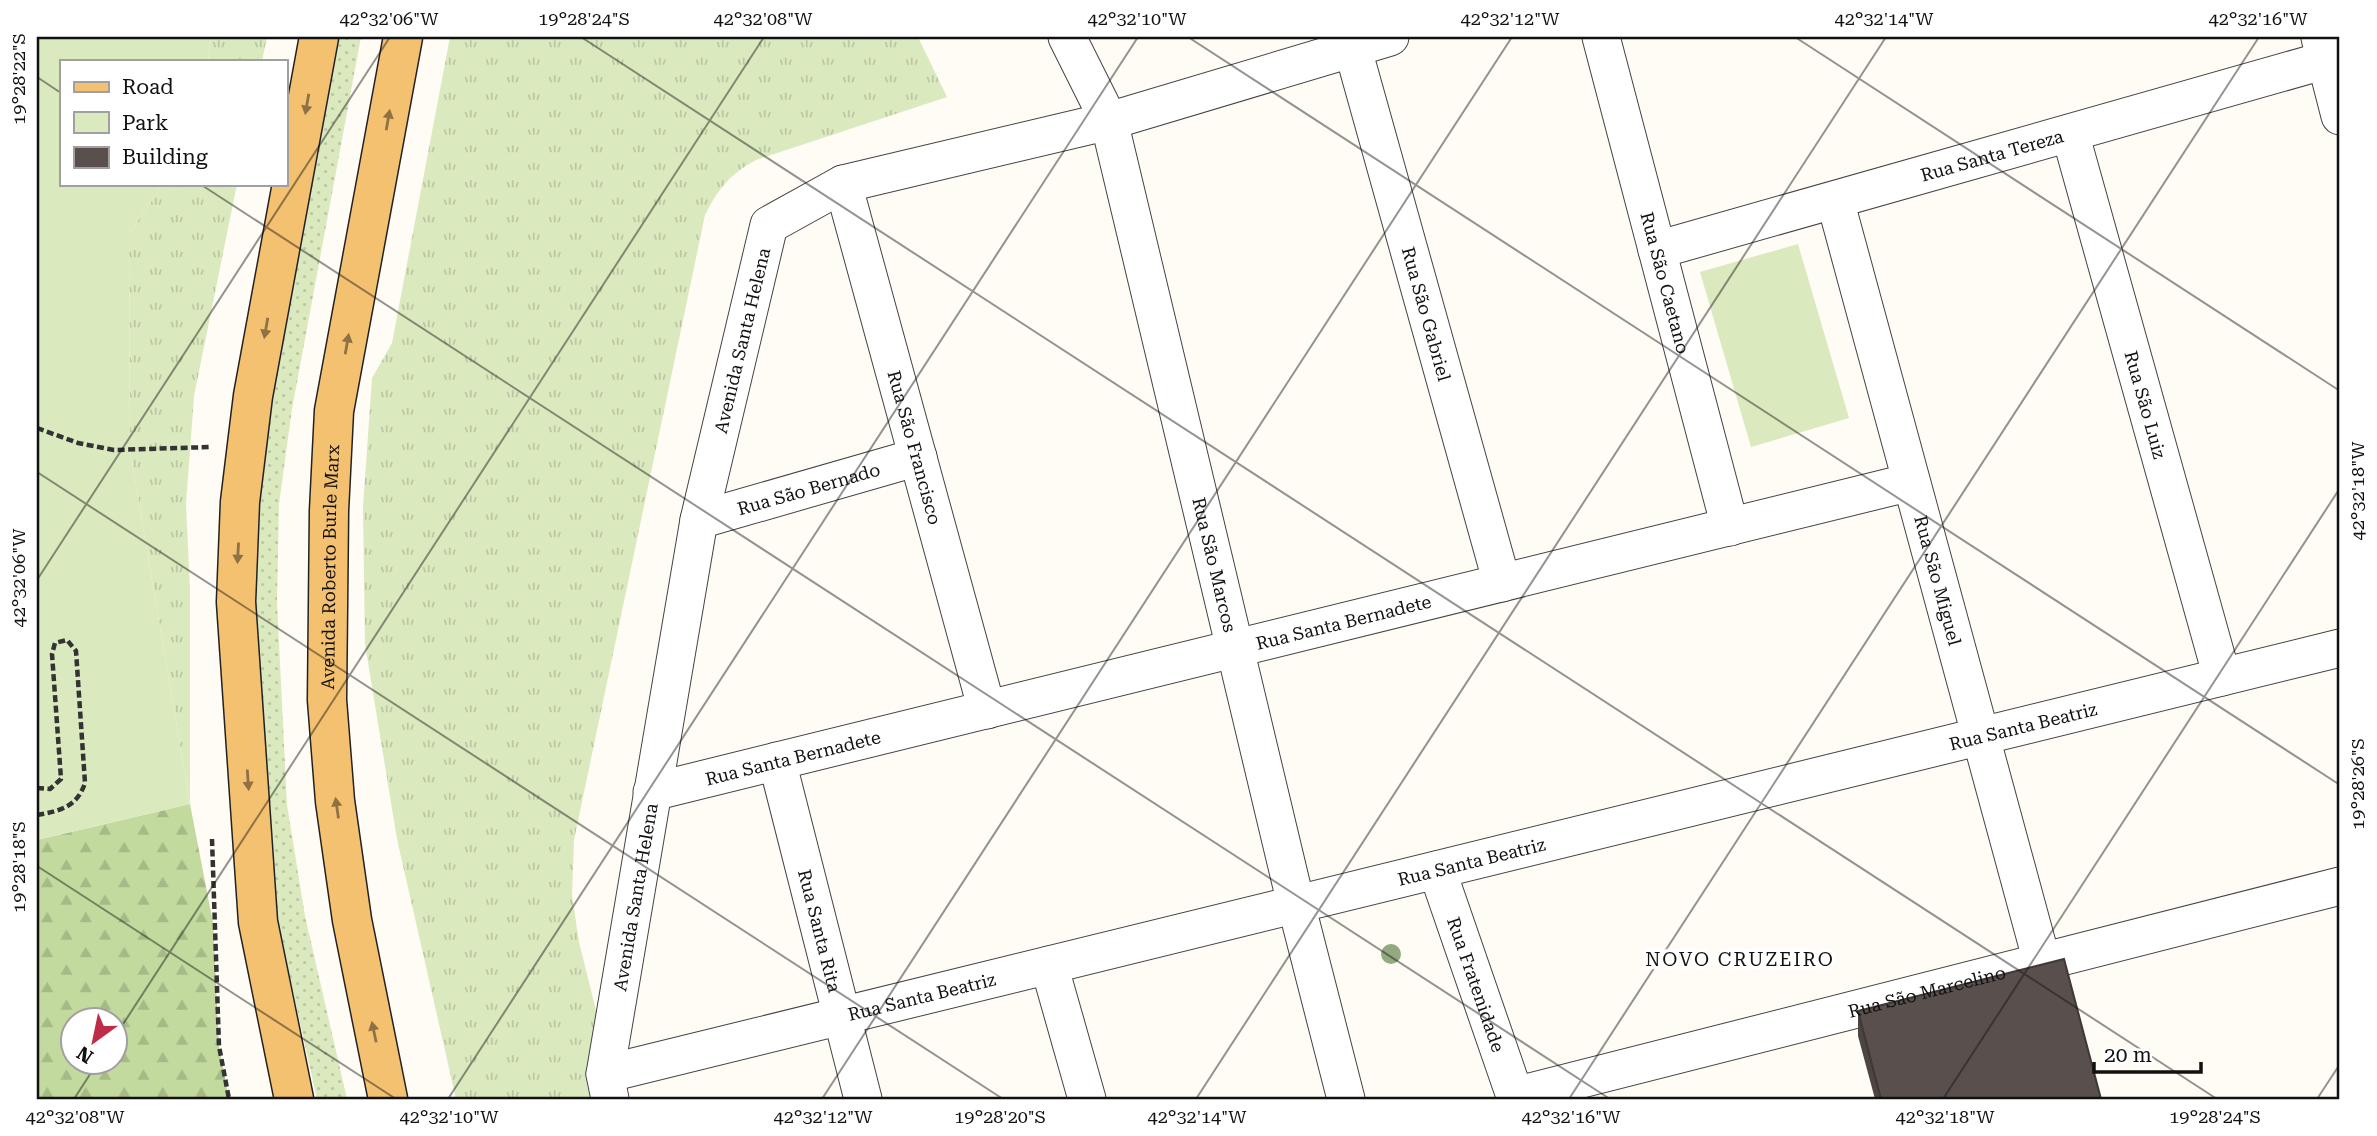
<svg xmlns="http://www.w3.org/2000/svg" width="2377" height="1136" viewBox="0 0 2377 1136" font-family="'Roboto Serif',serif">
<defs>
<pattern id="grass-tufts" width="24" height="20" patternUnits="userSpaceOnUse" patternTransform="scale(1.75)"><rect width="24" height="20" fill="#dbe9bf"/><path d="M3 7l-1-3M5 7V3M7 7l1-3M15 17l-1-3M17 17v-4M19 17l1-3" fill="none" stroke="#bbc7a3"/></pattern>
<pattern id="forest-firs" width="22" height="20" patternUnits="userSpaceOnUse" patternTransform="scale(1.75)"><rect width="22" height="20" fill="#c2da9e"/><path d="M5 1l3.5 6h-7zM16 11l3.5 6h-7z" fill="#a6ba87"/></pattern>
<pattern id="garden-dots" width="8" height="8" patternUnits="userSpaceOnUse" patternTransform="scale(1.75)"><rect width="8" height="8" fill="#dbe9bf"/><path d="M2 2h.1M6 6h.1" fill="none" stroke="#bbc7a3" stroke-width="1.8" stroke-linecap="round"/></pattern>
</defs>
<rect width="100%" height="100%" fill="#fffbf5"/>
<!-- grass -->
<path fill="url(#grass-tufts)" d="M211 37H267L262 61H208Z
M450 37H918L947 97 756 160C730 174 718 189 705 215L574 840 572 896 579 942 618 1099H456L397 839 365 644 363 507 372 378 392 343Z
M163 184H237L194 396 186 504 190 590V804L130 450 129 234Z"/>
<!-- forest -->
<path fill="url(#forest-firs)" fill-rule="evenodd" d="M190 804 213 923 219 1046 229 1099H37V840ZM74 1020H116V1062H74Z"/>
<!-- park -->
<path fill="#dbe9bf" d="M37 37H211L208 61H61V184H163L129 234 130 450 190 804 37 840Z
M1798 244 1849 418 1751 447 1700 272Z"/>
<!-- garden -->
<path fill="url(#garden-dots)" d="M333 37H361L292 409 279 504 277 603 287 805 305 916 347 1099H317L277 920 261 810 249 603 265 408Z"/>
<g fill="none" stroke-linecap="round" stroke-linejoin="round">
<defs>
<g id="minor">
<path id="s1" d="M1067 37 1109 121 1296 904 1346 1099"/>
<path id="s2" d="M1601 37 1730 527"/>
<path d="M2320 38 2340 116"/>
<path id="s3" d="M1352 46 1502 583"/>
<path id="s4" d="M2070 133 2222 677"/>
<path id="s5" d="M843 184 987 710"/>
<path id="s6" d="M1835 200 2042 962"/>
<path id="s7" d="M1657 250 2326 60"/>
<path id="s8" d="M699 520 918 457"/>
<path id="s9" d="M777 761 863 1099"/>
<path id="s10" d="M652 792 1911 482"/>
<path id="s11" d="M1437 870 1516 1099"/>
<path d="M1049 965 1087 1099"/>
<path id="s12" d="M605 1074 2340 648"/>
<path id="s13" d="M1515 1096 2340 886"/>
<path id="s14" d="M610 1099 605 1074 699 520 769 225 843 184 1109 121 1390 37"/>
</g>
<g id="major">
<path d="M294 1099 258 922 236 602 240 502 253 396 319 37"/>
<path id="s15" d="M388 1099 352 920 335 801 327 700 329 511 334 411 403 37"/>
</g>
</defs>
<!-- minor casing -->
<use href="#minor" stroke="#444" stroke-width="39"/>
<!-- major casing -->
<use href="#major" stroke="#222" stroke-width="41"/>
<!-- path -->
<path stroke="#333" stroke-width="4.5" stroke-dasharray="7 3.5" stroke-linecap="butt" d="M37 428 78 443 114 450 211 447
M37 788 50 789 61 779 52 654 55 643 67 640 76 651 85 783C77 807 60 811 37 815
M212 839 219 1046 229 1099"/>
<!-- minor -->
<use href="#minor" stroke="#fff" stroke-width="37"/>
<!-- major -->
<use href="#major" stroke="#f4c170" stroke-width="38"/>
</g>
<!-- trees -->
<circle fill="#93aa81" cx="1391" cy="954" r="10"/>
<!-- wall -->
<path fill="#4d4542" d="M1858 1011 2101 1099H1875L1858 1036Z"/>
<!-- building -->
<path fill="#59504d" stroke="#3e3836" stroke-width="2" d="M2064 959 2101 1099H1881L1858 1011Z"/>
<!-- one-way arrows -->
<defs><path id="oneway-solid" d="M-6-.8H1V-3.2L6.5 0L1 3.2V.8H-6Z" transform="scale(1.75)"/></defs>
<g fill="#8e7245">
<use href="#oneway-solid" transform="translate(307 104) rotate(100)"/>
<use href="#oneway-solid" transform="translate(388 120) rotate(-80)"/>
<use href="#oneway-solid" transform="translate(266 328) rotate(100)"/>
<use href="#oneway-solid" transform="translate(347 344) rotate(-80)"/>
<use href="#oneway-solid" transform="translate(238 553) rotate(93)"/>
<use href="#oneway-solid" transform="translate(248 780) rotate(86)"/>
<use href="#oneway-solid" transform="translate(337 808) rotate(-98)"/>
<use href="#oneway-solid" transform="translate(374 1032) rotate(-102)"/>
</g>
<!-- ticks -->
<path fill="none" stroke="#111" stroke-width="2" stroke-opacity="0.45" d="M581 37 2217 1099M1188 37 2340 785M1795 37 2340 391M37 77 61 93M200 184 1610 1099M37 472 1003 1099M37 580 390 37M37 866 396 1099M116 1035 764 37M74 1099 98 1062M448 1099 1138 37M822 1099 1512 37M1196 1099 1886 37M1569 1099 2259 37M1943 1099 2340 488M2317 1099 2340 1064"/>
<g text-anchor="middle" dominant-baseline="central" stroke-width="7" stroke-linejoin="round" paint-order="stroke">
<!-- street labels -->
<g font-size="18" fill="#111" stroke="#fff">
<text stroke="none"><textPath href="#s7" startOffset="348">Rua Santa Tereza</textPath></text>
<text stroke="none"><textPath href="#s2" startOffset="254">Rua São Caetano</textPath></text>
<text stroke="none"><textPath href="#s3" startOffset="278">Rua São Gabriel</textPath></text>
<text stroke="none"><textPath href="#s14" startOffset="772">Avenida Santa Helena</textPath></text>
<text stroke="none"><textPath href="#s4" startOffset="282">Rua São Luiz</textPath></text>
<text stroke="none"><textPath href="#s5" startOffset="273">Rua São Francisco</textPath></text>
<text stroke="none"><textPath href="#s8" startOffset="114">Rua São Bernado</textPath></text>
<text stroke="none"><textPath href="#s1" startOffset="550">Rua São Marcos</textPath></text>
<text stroke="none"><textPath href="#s15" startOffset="537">Avenida Roberto Burle Marx</textPath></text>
<text stroke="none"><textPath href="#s6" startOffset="394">Rua São Miguel</textPath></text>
<text stroke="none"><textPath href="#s10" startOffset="712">Rua Santa Bernadete</textPath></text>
<text stroke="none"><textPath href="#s12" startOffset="1460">Rua Santa Beatriz</textPath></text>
<text stroke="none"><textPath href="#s10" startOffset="145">Rua Santa Bernadete</textPath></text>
<text stroke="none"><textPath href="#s12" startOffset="892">Rua Santa Beatriz</textPath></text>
<text stroke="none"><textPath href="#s14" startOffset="205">Avenida Santa Helena</textPath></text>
<text stroke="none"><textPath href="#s9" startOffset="175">Rua Santa Rita</textPath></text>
<text stroke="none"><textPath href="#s11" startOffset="121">Rua Fratenidade</textPath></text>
<text stroke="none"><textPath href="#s13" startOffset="425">Rua São Marcelino</textPath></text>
<text stroke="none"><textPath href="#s12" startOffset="326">Rua Santa Beatriz</textPath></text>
</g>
<!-- neighbourhood labels -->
<g font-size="19" letter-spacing="2" fill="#111" stroke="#fff">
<text x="1740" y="959">NOVO CRUZEIRO</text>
</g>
</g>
<!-- border -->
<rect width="2377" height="1136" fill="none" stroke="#ffffff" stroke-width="77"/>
<!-- legend -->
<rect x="60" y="60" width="228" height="126" fill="#ffffff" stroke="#a0a0a0" stroke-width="2"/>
<rect x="74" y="82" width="35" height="10" fill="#f4c170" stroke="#a0a0a0" stroke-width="2"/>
<text x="122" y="94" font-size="21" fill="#111111">Road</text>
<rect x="74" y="112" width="35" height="21" fill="#dbe9bf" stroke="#a0a0a0" stroke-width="2"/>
<text x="122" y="130" font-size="21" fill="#111111">Park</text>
<rect x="74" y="147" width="35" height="21" fill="#59504d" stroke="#a0a0a0" stroke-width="2"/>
<text x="122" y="164" font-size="21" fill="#111111">Building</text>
<!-- north arrow -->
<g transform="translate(94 1041) rotate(213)"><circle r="33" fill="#ffffff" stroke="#a0a0a0" stroke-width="2"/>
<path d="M0-5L12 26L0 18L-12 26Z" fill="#be2c48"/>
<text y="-10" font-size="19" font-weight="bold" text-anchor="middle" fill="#111111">N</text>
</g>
<!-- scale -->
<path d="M2094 1062v10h107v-10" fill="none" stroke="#111111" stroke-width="3.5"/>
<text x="2104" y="1062" font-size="21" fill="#111111" stroke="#ffffff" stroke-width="5" paint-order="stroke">20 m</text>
<rect x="38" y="38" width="2300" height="1060" fill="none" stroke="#111" stroke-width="2.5"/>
<g font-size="18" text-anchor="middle" fill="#111">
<text x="389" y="25">42°32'06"W</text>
<text x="584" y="25">19°28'24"S</text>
<text x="763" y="25">42°32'08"W</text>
<text x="1137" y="25">42°32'10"W</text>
<text x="1510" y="25">42°32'12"W</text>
<text x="1884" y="25">42°32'14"W</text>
<text x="2258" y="25">42°32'16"W</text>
<text transform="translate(19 79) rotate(-90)" y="6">19°28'22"S</text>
<text transform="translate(2358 491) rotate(-90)" y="6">42°32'18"W</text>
<text transform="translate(19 578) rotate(-90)" y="6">42°32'06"W</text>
<text transform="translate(2358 784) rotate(-90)" y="6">19°28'26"S</text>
<text transform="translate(19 867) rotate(-90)" y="6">19°28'18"S</text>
<text x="75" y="1123">42°32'08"W</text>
<text x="449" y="1123">42°32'10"W</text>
<text x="823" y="1123">42°32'12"W</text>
<text x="1000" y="1123">19°28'20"S</text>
<text x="1197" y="1123">42°32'14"W</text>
<text x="1571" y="1123">42°32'16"W</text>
<text x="1945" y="1123">42°32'18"W</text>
<text x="2215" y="1123">19°28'24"S</text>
</g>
</svg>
